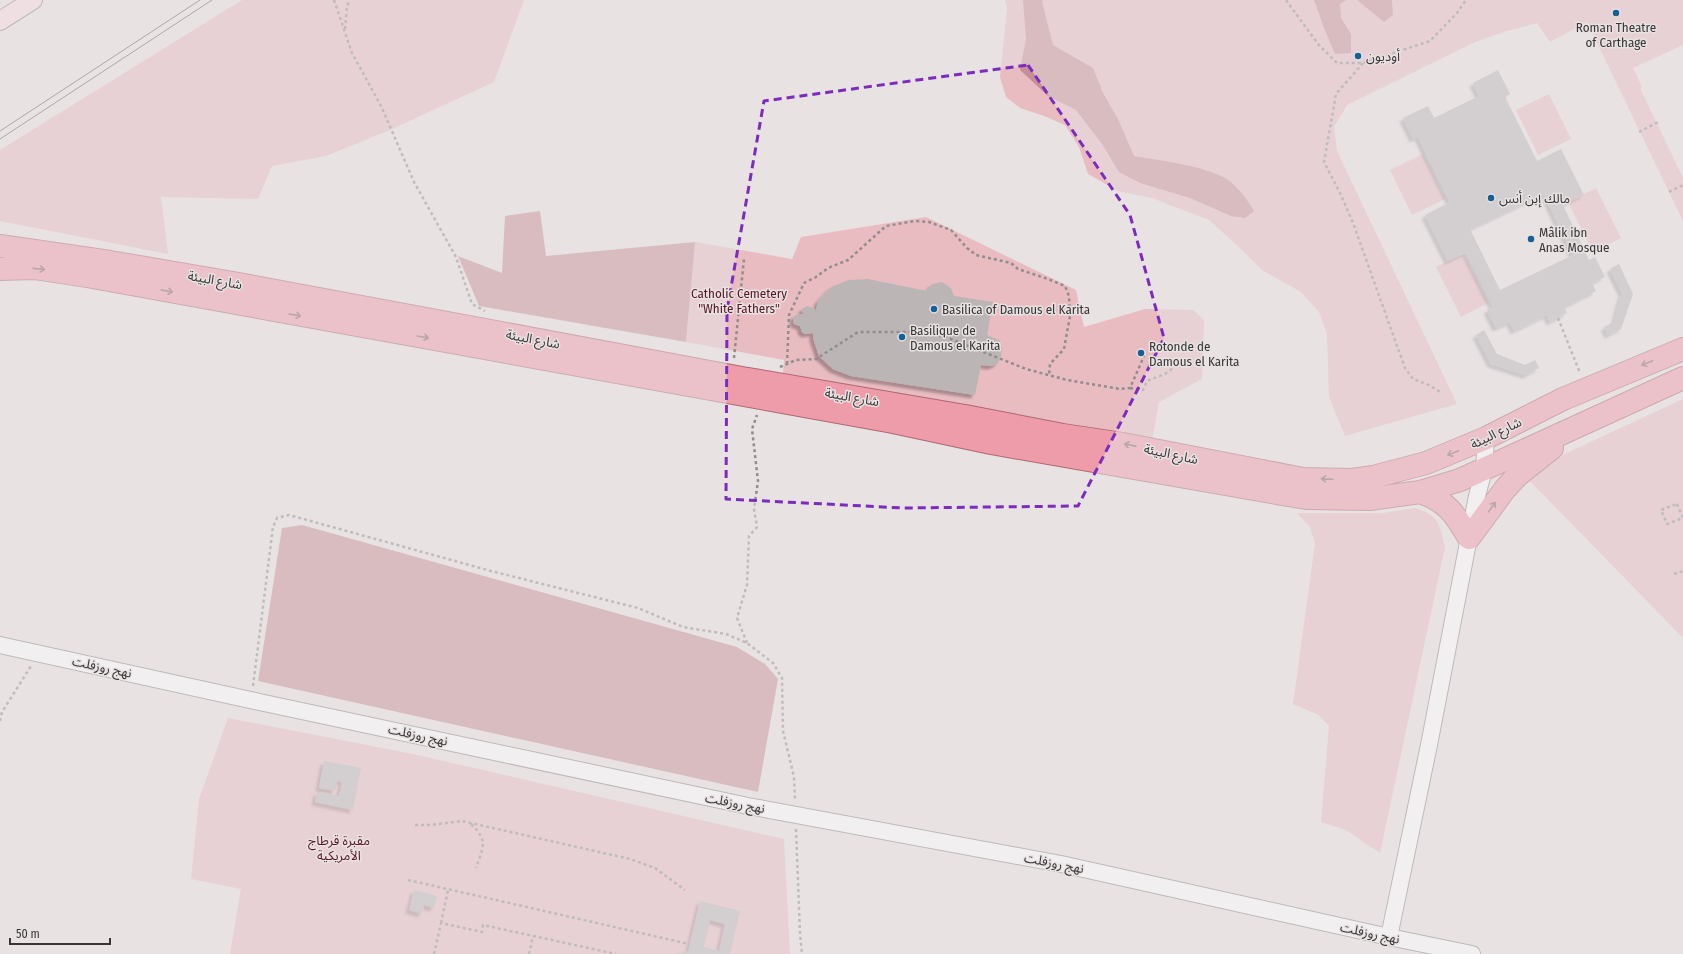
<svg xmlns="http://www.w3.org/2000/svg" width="1683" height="954" viewBox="0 0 1683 954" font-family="'Fira Sans Condensed','Noto Sans Arabic',sans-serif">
<defs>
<filter id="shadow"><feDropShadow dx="-3.5" dy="3.5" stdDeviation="1" flood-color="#0004"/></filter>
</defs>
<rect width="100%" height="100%" fill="#e8e2e3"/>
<!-- green -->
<path fill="#e8bcc1" d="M242 0H524L494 82 390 130 326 156 272 166 258 199 161 197 168 254 0 221V150Z
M1005 0H1683V45L1633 68 1642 87 1640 88 1683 178V221L1587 22 1550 42 1537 23 1507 31 1475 42 1347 105 1334 127 1337 151 1457 404 1345 436 1329 397 1327 334 1319 312 1301 292 1262 270 1241 249 1209 220 1152 198 1118 191 1088 174 1079 147 1065 125 1044 116 1020 108 1006 97 1000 77 1007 9Z
M1549 94 1571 139 1538 155 1516 110Z
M1423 154 1445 199 1412 215 1390 170Z
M1596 188 1621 238 1593 252 1568 202Z
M926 217 1076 290 1084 327 1145 309 1193 310 1204 320 1202 379 1159 402 1152 441 783 373 784 360 686 342 695 242 792 259 801 237Z
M1463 254 1488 303 1461 317 1436 267Z
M1683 399V638L1527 478 1556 458Z
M1415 508C1440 516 1439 524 1445 547L1380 853 1346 830 1321 822 1329 726 1319 715 1293 704 1315 543 1310 527 1297 513H1383Z
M228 718 413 754 784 839 790 954H230L241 889 191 879 199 799Z"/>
<!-- forest -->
<path fill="#c68e96" d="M1023 0H1043L1042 2 1053 45 1093 68 1103 93 1118 119 1134 156C1163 161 1194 164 1221 176 1235 182 1247 199 1254 211L1245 218 1231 216 1190 198 1140 183 1119 172 1102 144 1076 110 1048 96 1020 70 1026 39Z
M1314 0H1346L1340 4 1341 18 1351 34V53L1335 54 1324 28Z
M1357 0H1392L1393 15 1384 22Z
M540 211 546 256 695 242 686 342 479 306 458 256 502 273 505 216Z
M302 525 737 647 765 664 778 679 758 792 258 681 282 528Z"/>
<!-- building -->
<path fill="#bbb5b6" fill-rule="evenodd" filter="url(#shadow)" d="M1498 70 1510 94 1505 97 1537 161 1561 149 1584 195 1563 205 1589 260 1595 257 1605 277 1592 283 1596 291 1564 307 1567 313 1550 322 1547 315 1514 331 1510 322 1496 328 1487 310 1493 307 1466 253 1448 261 1425 215 1450 202 1418 137 1413 139 1403 118 1428 106 1434 118 1479 96 1473 83ZM1544 194 1573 255 1500 290 1470 229Z
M1619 264 1633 294 1621 329 1608 335 1604 327 1614 322 1622 293 1610 269Z
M868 279 927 291 932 284 942 282 951 288 954 296 993 302 987 335 999 340 1002 349 1001 356 998 363 992 366 981 365 975 395 851 376 833 369 819 356 813 338V333L805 334 802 332 800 326 794 324 793 318 795 315 803 314 802 309 807 306 814 308 815 313 818 301 831 287 849 280Z
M1484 330 1497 354 1525 365 1535 360 1539 368 1526 375 1491 364 1476 335Z
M324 761 361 768 353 810 315 802 317 792 339 796 342 782 337 781 335 791 319 788Z
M414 890 437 896 434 908 424 905 422 914 409 910Z
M700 901 740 911 730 954H681L682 951 688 952ZM710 920 725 924 719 951 704 947Z"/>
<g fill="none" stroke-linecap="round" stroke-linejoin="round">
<defs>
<path id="tertiary" d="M0 645 264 703 748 806 1061 864 1389 937 1472 954
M1389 937 1429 745 1477 496 1484 470 1486 438"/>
<path id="secondary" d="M0 21 33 0"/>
<path id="trunk" d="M0 246 110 262 233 283 742 378 965 416 1063 435 1123 444 1303 479 1352 480 1373 477 1426 463 1486 438 1563 399 1683 349
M0 269 34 268 87 276 893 422 991 443 1306 498 1370 499 1420 492 1460 480 1683 378
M1420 492C1447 501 1455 514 1469 538L1505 489 1518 475 1552 448"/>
</defs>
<!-- tertiary casing -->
<use href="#tertiary" stroke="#8c8787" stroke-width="18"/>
<!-- secondary casing -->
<use href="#secondary" stroke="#8c8787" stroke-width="20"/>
<!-- trunk casing -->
<use href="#trunk" stroke="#ac6873" stroke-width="24"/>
<!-- path -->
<path stroke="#918d8d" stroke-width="2.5" stroke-dasharray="3 3" stroke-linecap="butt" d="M334 0 352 53 381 106 414 182 456 257 472 304 485 311
M1286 0 1318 44 1337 63H1363L1430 41 1457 13 1466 0
M345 29 347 6 350 0
M1363 63 1336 94 1324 162 1340 193 1353 223 1405 368 1413 379 1429 385 1442 393
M1639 132 1660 121
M1669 192 1683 185
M1558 318 1580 373
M734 358 744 259
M787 364 789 315 804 283 816 277 828 268 848 260 886 226 915 221 929 222 951 230 967 248 976 255 1011 263 1018 269 1048 279 1065 286 1069 296 1070 316 1064 349 1050 364 1049 375
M780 367 796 360 816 359 858 332H921L946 337 1026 369 1067 380 1120 389 1130 388 1144 356
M1130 388 1143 390 1147 381C1158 376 1175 373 1176 360
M1677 504 1683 518 1667 524 1661 510Z
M1674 574 1683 571
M747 643 737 618 747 585 749 536 757 527 754 509 758 481 752 429 757 415
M253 686 273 527 277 518 289 515 491 571 638 608 683 627 726 634 747 643 773 663 782 678 783 731 794 777 795 801
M0 721 2 712 31 666
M471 824C489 841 483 847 476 868
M415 825H431L462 821 630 859 655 868 685 890
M796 829 800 934 802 954
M408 880 689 944
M441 923 448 890
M434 954 441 923 482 932 483 925 616 954
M529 954 533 936"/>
<!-- tertiary -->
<use href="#tertiary" stroke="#fff" stroke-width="16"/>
<!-- secondary -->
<use href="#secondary" stroke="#f9dadf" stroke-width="18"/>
<!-- trunk -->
<use href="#trunk" stroke="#ef9caa" stroke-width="22"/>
<!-- tram -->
<path stroke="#636061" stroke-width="1" d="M0 131 200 0
M0 139 212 0"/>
</g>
<!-- one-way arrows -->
<defs><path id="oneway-shaft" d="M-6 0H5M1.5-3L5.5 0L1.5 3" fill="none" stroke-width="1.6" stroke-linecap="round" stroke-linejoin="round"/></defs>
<g stroke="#815f64">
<use href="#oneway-shaft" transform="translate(39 269) rotate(6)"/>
<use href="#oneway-shaft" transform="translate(167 291) rotate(11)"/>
<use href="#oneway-shaft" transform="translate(295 315) rotate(10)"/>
<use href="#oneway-shaft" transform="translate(423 337) rotate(10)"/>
<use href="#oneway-shaft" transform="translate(1647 363) rotate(157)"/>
<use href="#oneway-shaft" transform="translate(1130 445) rotate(-169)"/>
<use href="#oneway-shaft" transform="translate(1453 453) rotate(158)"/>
<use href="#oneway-shaft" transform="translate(1327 479) rotate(-178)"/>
<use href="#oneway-shaft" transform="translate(1492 507) rotate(-54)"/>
</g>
<!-- marked area -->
<path d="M0 0H1683V954H0ZM1028 65 1130 215 1164 338 1078 506 904 508 726 499 727 310 764 101Z" fill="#e8e2e3" fill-opacity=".55" fill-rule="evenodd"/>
<path fill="none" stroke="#7b2cbf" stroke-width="3" stroke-dasharray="8 5" stroke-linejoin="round" d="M1028 65 1130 215 1164 338 1078 506 904 508 726 499 727 310 764 101Z"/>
<!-- markers -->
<g fill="#166194" stroke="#e8e2e3" stroke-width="1.5">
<circle cx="1616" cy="13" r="4"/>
<circle cx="1358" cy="56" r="4"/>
<circle cx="1491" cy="198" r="4"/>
<circle cx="1531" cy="239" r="4"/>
<circle cx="934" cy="309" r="4"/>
<circle cx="902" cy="337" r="4"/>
<circle cx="1141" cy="353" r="4"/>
</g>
<g text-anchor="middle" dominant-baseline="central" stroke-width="3" stroke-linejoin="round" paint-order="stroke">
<!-- poi labels -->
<g font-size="13" fill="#383636" stroke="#e8e2e3" text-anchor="start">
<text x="1616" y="27" text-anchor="middle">Roman Theatre<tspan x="1616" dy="15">of Carthage</tspan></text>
<text x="1366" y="56">أوديون</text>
<text x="1499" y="198">مالك إبن أنس</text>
<text x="1539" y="232">Mâlik ibn<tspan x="1539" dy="15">Anas Mosque</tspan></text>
<text x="942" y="309">Basilica of Damous el Karita</text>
<text x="910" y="330">Basilique de<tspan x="910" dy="15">Damous el Karita</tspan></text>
<text x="1149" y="346">Rotonde de<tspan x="1149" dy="15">Damous el Karita</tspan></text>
</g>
<!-- street labels -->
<g font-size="13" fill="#383636" stroke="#e8e2e3">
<text transform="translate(215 280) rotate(10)">شارع البيئة</text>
<text transform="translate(533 339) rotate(11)">شارع البيئة</text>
<text transform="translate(852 397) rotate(10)">شارع البيئة</text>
<text transform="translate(1496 433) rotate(-26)">شارع البيئة</text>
<text transform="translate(1171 454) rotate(12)">شارع البيئة</text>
<text transform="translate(102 667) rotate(12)">نهج روزفلت</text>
<text transform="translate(418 735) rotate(12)">نهج روزفلت</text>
<text transform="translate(735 803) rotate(11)">نهج روزفلت</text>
<text transform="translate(1054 863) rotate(11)">نهج روزفلت</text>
<text transform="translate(1370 933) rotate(12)">نهج روزفلت</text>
</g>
<!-- park labels -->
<g font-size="13" fill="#581525" stroke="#e8e2e3">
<text x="739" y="293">Catholic Cemetery<tspan x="739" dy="15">"White Fathers"</tspan></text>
<text x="339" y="840">مقبرة قرطاج<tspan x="339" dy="15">الأمريكية</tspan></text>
</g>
</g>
<!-- scale -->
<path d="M10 938v6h100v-6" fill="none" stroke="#383636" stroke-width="2"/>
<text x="16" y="938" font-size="12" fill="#383636" stroke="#e8e2e3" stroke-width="3" paint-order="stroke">50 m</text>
</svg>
